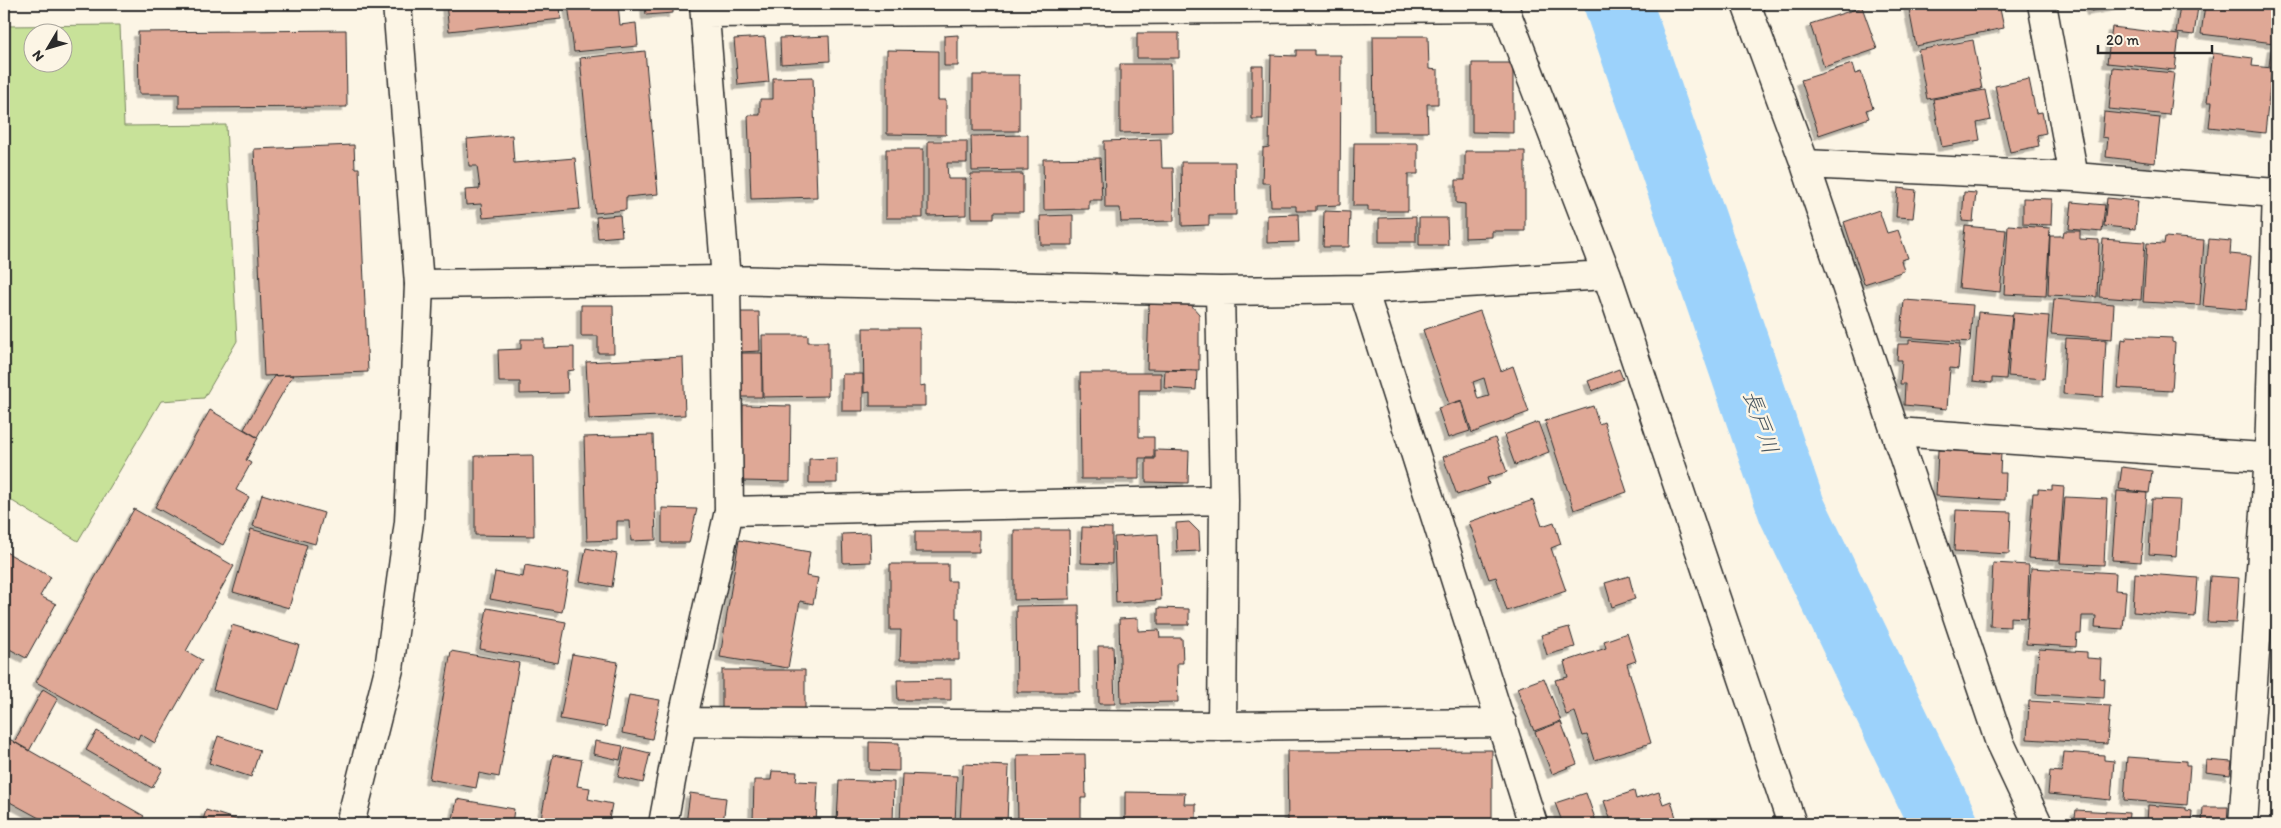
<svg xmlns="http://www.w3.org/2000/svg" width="2281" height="828" viewBox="0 0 2281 828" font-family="Itim,'Klee One',sans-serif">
<defs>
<filter id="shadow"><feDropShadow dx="-4.5" dy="4.5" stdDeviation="0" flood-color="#0004"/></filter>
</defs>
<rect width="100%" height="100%" fill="#fcf5e5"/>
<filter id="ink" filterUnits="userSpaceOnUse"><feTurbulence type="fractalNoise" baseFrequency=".02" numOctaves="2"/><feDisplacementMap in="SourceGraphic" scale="10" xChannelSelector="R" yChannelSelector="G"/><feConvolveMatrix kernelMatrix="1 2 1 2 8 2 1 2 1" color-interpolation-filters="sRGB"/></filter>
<g filter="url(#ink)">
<!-- green -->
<path fill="#c8e299" stroke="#7a8662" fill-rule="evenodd" d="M120 25 124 126 226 125 237 341 204 398 161 401 78 541 4 496V26ZM32 32H62V62H32Z"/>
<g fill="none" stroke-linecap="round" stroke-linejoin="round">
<!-- river -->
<path stroke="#9cd2fb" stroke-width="68" d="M1618 4 1792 510 1944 824"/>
</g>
<!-- building -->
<path fill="#dfa896" stroke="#2b2b2b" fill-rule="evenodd" filter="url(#shadow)" d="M446 4H560L561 19 449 31Z
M568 4H618L620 25 636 23 638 46 574 52Z
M645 4H673V13L646 15Z
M1908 4H1999L2004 28 1916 46Z
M2090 4H2129L2091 11Z
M2219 4H2238L2277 9 2274 43 2201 34 2205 5 2218 7Z
M2180 5 2198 7 2194 35 2176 33Z
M1862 7 1877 49 1824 67 1810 24Z
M2112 27 2179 35 2175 70 2107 63Z
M346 30 347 107 179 108V94H139L138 32Z
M1137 33H1179V58H1137Z
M958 35V66H944V36Z
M829 36 830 61 781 64 780 38Z
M1373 36H1428L1429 69 1438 70V104H1427L1428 132H1374Z
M765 37 769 82 738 85 734 39Z
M1973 40 1982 89 1927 99 1918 50Z
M2272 46H2277V67L2269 66Z
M887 50 938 51V100H946V135L887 134Z
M1296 50H1314V55H1341L1340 205 1316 206V211H1296V206H1271L1270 183H1262L1263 148 1269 147 1271 55 1296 56Z
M645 51 658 194 626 197V210L595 213 580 58Z
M2213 53 2253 58 2252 66 2272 68 2265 133 2209 127 2212 102H2207Z
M1472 63H1513V133L1472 132Z
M1120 64H1171L1172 132 1120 133Z
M1852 64 1855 74 1861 72 1873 108 1866 110 1869 118 1819 135 1801 80Z
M1252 66H1263V119H1252Z
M2113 67 2174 73 2169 115 2109 109Z
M973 75H1019V131H973Z
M813 77 817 197 751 199 748 115H760V99H773V78Z
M2029 79 2036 113 2042 112 2046 133 2037 135 2039 146 2010 152 1995 86Z
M1985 90 1991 120 1977 123 1980 140 1942 147 1933 99Z
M2104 112 2160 118 2155 163 2106 157 2108 138 2102 137Z
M512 135 514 163 575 158 580 209 483 218 481 204 466 205 465 190 480 189 477 166H469L467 139Z
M1028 135V170L972 171 971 136Z
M1161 139 1162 168H1173L1174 221 1121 222 1120 208H1105L1104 141Z
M928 141H967V163H947L948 179H966V215L928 216Z
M1354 143H1418V174H1408V211H1368V206H1353Z
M354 145 355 168H359L368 372 264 376 254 149Z
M886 149H923V218H886Z
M1465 151H1525V231H1492V237L1465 238V204L1456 203V180H1465Z
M1100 158 1102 200H1089V209L1044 210 1043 159Z
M1181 162H1235L1236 215H1209V225L1182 226Z
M971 174H1023V212H994V218H972Z
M1898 188 1916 190 1913 218 1896 217Z
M1964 192 1976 193 1973 222 1962 221Z
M2023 198 2052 199 2051 225 2023 224Z
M2107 198 2138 201 2135 229 2104 226Z
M2072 202 2105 205 2102 232 2069 229Z
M1879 210 1887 233 1898 230 1908 258 1901 260 1904 271 1864 284 1844 222Z
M1324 211 1350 212 1349 247H1323Z
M1298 214 1299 242 1267 243V215Z
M620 215 622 236 598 238 596 217Z
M1073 215V245H1041L1040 216Z
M1416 217V242H1379V218Z
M1419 218H1447L1448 245H1419Z
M2008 225 2050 228 2046 296 2004 294Z
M1965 226 2006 230 2000 292 1959 288Z
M2064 231H2080V239L2099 240 2097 297 2048 295 2050 236H2063Z
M2165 237 2204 240 2200 305 2143 302 2147 243 2164 244Z
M2103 239 2145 242 2141 300 2099 297Z
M2209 239 2231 241 2230 254 2251 256 2246 310 2203 306Z
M2054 299 2114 304 2112 339 2051 334Z
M1904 300 1973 305 1970 342 1901 337Z
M1149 304 1191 305 1199 314V370L1147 369Z
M581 305H613L614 353H598V336H581Z
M1480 311 1501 371 1513 366 1529 412 1472 433 1462 400 1449 404 1423 330ZM1484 378 1489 396 1478 399 1473 382Z
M739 312H759L760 351 740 352Z
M1978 312 2012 315 2006 379 1992 378V383L1973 381Z
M2013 313 2049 316 2044 379 2008 376Z
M863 328H920V386L925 385V406H870V392L864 393Z
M762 335H808V342H828V396L763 397Z
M2126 336 2172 338V342L2175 343 2172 391 2118 388 2122 339 2126 340Z
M2066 338 2106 340 2103 397 2063 394Z
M521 339H544V348L574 347V370L567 371 568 393 520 394V382H499L498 350 521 349Z
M1909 340 1960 344 1958 369 1950 368 1947 409 1904 405 1905 384H1900L1902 360H1897L1898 344H1909Z
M734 353H762V397H734Z
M683 357 685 415 589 419 586 362Z
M1619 369 1623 379 1592 391 1588 381Z
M1165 370 1197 371 1196 390 1164 388Z
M1080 373H1161V390H1139V437H1154V458H1139V479H1081Z
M842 374H863V411H842Z
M293 375 257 437 244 429 274 376Z
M1461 401 1470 431 1448 438 1438 408Z
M743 405 791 406 790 482 742 481Z
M1593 406 1599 424 1604 422 1627 492 1574 510 1545 421Z
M210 410 258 438 246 460 251 463 236 490 249 497 223 545 155 507Z
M1538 422 1549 452 1515 465 1504 435Z
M653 435 656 540 631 541 630 521H617V540L587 541 584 437Z
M1495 438 1507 472 1487 478 1489 484 1457 495 1443 457Z
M1155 450 1189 451 1188 483 1146 482V459H1155Z
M1938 450 2001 453 2000 473H2006L2005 500 1936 496Z
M533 455 534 536 475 535V456Z
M837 458V483H809V459Z
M2122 467 2152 471 2149 493 2119 489Z
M2052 486 2064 487 2059 560 2028 558 2033 493H2038V489L2052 490Z
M2117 491 2147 493 2141 562 2112 560Z
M262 494 324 513 315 544 253 526Z
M2065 497 2107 499 2104 565 2060 563Z
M2152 499 2180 500 2176 556 2149 554Z
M1533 500 1542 526 1554 522 1561 544 1551 548 1566 591 1507 611 1496 577 1489 579 1469 522Z
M662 508 697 509 689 543H662Z
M134 509 234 566 186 651 202 660 155 743 140 734 138 739 36 682Z
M1956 510 2011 512 2009 554 1954 551Z
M1189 522 1199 532 1200 551 1177 552 1176 523Z
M1082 527 1112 528V564L1081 563Z
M251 529 307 545 289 608 233 592Z
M1014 530H1069L1070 599 1014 600Z
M915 531H979V552H915Z
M870 533 871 562 843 563 842 534Z
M1158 534 1161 600 1116 603 1114 537Z
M739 540 810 552 806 576 818 578 813 604 800 601 788 668 720 657Z
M586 548 617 554 612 587 580 581Z
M4 551 51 577 40 596 56 604 26 658 4 646Z
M1993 563 2029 565 2027 618 2010 617V627L1990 626Z
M890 564H948V581H956V619H959V660H900L901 630H890Z
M525 565 569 573 562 612 490 599 495 572 523 577Z
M2031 568 2116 573 2115 590 2126 591 2123 629 2095 627 2096 616H2082L2081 634H2077L2076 647 2026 644Z
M2135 573 2198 578 2195 617 2133 612Z
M1629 576 1635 599 1612 607 1605 583Z
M2210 576 2239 578 2236 623 2207 622Z
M1079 605 1080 692H1017L1016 606Z
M487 608 566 622 558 663 480 649Z
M1158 608 1189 609V625H1158Z
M1138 618V631L1159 630 1160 638H1182L1183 663H1177L1178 702 1121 703 1119 619Z
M232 625 299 645 279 710 213 690Z
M1569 627 1575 647 1547 655 1541 635Z
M1627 633 1636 661 1627 664 1651 743 1595 760 1587 735 1583 736 1575 712 1566 715 1555 680 1568 677 1564 662 1606 648 1604 641Z
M1098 646H1113L1115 704H1099Z
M2039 649 2087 652V658L2101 659 2100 678 2105 679 2104 698 2036 694Z
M451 651 519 663 499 777 479 773 476 788 429 779Z
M572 654 618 662 606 727 560 719Z
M722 670H805V709H722Z
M1544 678 1561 721 1534 731 1517 688Z
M951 679V700H898L897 680Z
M43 689 58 698 29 751 14 742Z
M629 695 660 700 652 739 622 733Z
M2029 701 2110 706 2107 744 2027 739Z
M1561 722 1577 764 1552 774 1535 732Z
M97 731 163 769 152 788 86 750Z
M4 736 144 816 139 824H50L8 801 4 802Z
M218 736 260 750 251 777 209 763Z
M595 741 623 746 620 760 593 754Z
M869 742 899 743V771L869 770Z
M625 747 650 753 643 783 618 777Z
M1492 750V823L1508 824H1288L1287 751Z
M2064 752 2104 755V760L2114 761 2111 800 2048 794 2050 771 2062 772Z
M1085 754 1086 798H1081V824H1018L1017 755Z
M553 755 582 760 577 786 590 788 588 799 612 804 608 824H540Z
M2127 757 2186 761V765H2190L2187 805 2124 800Z
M2206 760 2232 762 2230 775 2205 772Z
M963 764 1009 766 1007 824H960Z
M772 771 797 772 796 781 818 782 816 824 753 821 754 780H771Z
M902 774 957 776 955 824H900Z
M839 780 894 782 893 824 837 823Z
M1634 791 1636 799 1659 792 1663 804 1671 801 1678 824H1612L1604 801Z
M1125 792 1185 793 1184 804H1196V824H1125Z
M690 793 726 798 723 824H686Z
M1586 793 1597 824H1563L1555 803Z
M457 799 514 809 512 824H452Z
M2148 805 2186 808V810L2192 811 2191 824H2147Z
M2203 807H2228L2227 824H2202Z
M206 810 250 824H202Z
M2076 810 2129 813 2128 824H2074Z"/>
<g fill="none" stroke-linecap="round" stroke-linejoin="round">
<defs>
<path id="minor" d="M1503 4 1607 275 1792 824
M1746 4 1805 164 2000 743 2038 824
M2042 4 2074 177
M705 13 1504 7
M1805 164 2074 177 2276 193
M419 284 726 280 1220 291 1363 289 1607 275
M1363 289 1533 824
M1220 291 1224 500 1222 726
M1896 432 2277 458
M729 511 1224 500
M682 722 1222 726 1502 723
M663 824 682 722 729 511 726 280 704 4
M2243 824 2269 456 2277 190"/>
<path id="tertiary" d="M350 824 389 669 409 522 419 284 397 4"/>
</defs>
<!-- minor casing -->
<use href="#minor" stroke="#2b2b2b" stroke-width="31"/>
<!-- tertiary casing -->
<use href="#tertiary" stroke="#2b2b2b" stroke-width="31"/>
<!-- minor -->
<use href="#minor" stroke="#fcf5e5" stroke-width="28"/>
<!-- tertiary -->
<use href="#tertiary" stroke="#fcf5e5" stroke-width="28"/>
</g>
</g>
<g text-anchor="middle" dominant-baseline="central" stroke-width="5" stroke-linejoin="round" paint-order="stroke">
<!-- water labels -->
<g font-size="22" font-style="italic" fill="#47555f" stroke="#fcf5e5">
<text transform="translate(1761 422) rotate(71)">長戸川</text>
</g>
</g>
<!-- margin -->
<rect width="2281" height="828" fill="none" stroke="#fcf5e5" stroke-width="20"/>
<rect x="10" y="10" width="2261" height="808" fill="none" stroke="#2b2b2b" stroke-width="2" filter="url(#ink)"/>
<!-- north arrow -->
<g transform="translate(48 48) rotate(232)"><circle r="24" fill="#fcf5e5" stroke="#a8a49b"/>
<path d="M0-4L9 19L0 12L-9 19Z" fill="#2b2b2b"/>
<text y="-8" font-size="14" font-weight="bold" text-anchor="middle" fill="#2b2b2b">N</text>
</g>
<!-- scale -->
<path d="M2098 45v8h114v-8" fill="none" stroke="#2b2b2b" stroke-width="2.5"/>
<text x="2106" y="45" font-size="15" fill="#2b2b2b" stroke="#fcf5e5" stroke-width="4" paint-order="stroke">20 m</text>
</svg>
